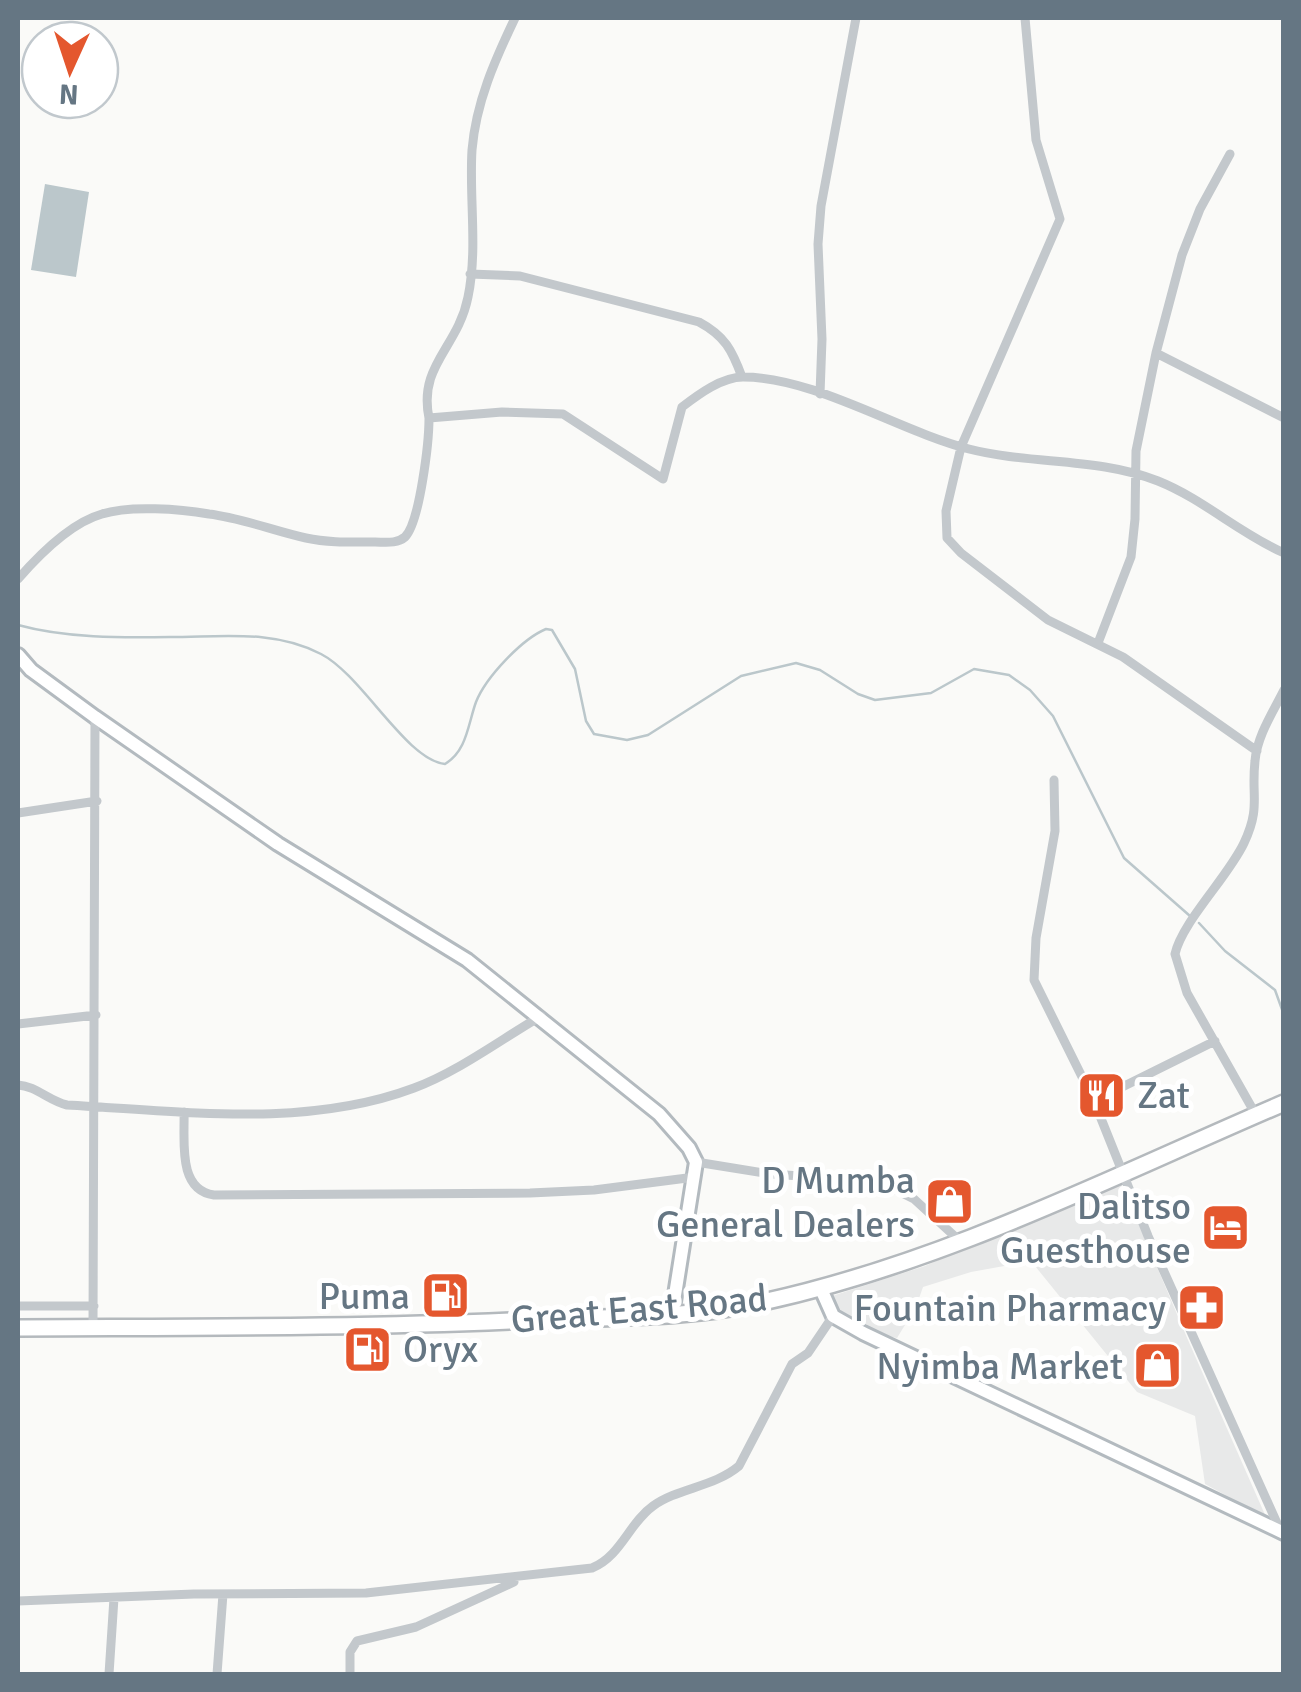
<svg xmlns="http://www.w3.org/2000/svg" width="1301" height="1692" viewBox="0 0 1301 1692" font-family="Signika,sans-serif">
<rect width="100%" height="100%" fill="#fafaf8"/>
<!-- built -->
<path fill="#e8e9e9" d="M1120 1180 1188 1340 1266 1517 1205 1484 1195 1416 1137 1392 1031 1261 971 1272 923 1287 916 1307 897 1338 866 1331 835 1316 829 1297 925 1266Z"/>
<!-- water -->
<path fill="#bbc7cb" d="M45 184 89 192 76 277 31 270Z"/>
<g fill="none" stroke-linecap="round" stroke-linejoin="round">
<!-- stream -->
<path stroke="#bbc7cb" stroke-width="2.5" d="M18 625C65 638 121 638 170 637 221 637 274 629 321 654 362 675 406 760 445 764 467 751 468 724 476 702 486 677 522 639 546 629L552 630 575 669 586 721 594 734 627 740 648 735 741 676 796 663 820 670 858 694 875 700 931 693 974 669 1009 675 1030 690 1053 716 1124 858 1190 916
M1199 923 1225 951 1275 990 1284 1015"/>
<defs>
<path id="secondary" d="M18 655 31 670 95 717 278 844 467 960 659 1114 689 1148 696 1162 672 1314
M821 1289 833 1316 863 1333 1284 1533"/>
<path id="highway" d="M18 1328C188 1327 360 1328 530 1320 608 1317 687 1319 763 1302 946 1262 1113 1176 1284 1103"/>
</defs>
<!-- secondary casing -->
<use href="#secondary" stroke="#b3babf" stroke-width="18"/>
<!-- highway casing -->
<use href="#highway" stroke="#b4b9bd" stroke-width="20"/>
<!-- street -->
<path stroke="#c3c8cc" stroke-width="9" d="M1025 18 1036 140 1060 219 961 447 946 511 947 538 961 553 1048 620 1123 657 1257 751
M470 274 520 276 699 322C725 336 732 350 742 377
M1156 353 1284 418
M820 394 822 339 818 244 821 206 856 18
M429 418C418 365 458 348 468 297 478 249 469 198 472 150 476 102 495 60 515 18
M18 579C39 555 70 523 102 514 129 505 181 509 209 514 242 518 274 531 306 538 329 543 352 542 375 542 385 542 397 544 405 537 420 522 429 441 429 418L502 412 563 414 663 479 682 407C699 394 722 377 743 377 815 377 899 431 969 449 1031 465 1098 457 1158 481 1203 499 1239 533 1284 553
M1098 643 1131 557 1135 519 1136 451 1156 353 1182 255 1200 209 1230 154
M1054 780 1055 831 1036 938 1034 980 1094 1101
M18 813 97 801
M18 1024 96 1015
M1215 1041 1094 1101 1148 1236 1281 1532
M18 1085C36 1086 49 1101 67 1105 181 1111 305 1129 414 1088 459 1071 500 1040 541 1016
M184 1112C185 1140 177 1190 214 1195L530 1193 594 1190 695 1177
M1256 1115 1187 993 1175 954C1182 922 1228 877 1244 843 1261 807 1251 796 1255 761 1257 736 1273 712 1284 690
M696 1162 770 1174 878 1181 914 1199 961 1242
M18 1306H94
M93 1328 95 717
M18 1601 194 1594 366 1593 592 1568C621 1556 629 1523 653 1506 678 1488 714 1487 739 1466L792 1364 808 1353 833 1316
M109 1674 114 1598
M217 1674 223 1594
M350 1674V1652L357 1641 416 1627 514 1582"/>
<!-- secondary -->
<use href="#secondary" stroke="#fff" stroke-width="12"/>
<!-- highway -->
<use href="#highway" stroke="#fff" stroke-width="15"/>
</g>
<!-- icons -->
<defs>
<symbol id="restaurant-square" viewBox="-11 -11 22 22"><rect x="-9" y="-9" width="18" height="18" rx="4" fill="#e4572e" stroke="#fff"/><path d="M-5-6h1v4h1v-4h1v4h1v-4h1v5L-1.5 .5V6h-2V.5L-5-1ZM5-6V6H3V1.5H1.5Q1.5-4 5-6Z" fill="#fff"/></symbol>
<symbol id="shop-square" viewBox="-11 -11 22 22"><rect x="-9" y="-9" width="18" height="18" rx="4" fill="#e4572e" stroke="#fff"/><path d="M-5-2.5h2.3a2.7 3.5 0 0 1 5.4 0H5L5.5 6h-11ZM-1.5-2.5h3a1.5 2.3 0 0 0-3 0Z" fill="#fff"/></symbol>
<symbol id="hotel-square" viewBox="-11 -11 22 22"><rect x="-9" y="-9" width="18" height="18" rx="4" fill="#e4572e" stroke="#fff"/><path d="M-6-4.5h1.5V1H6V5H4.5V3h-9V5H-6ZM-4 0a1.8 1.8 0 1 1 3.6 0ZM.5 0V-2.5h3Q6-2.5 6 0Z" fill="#fff"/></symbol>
<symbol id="fuel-square" viewBox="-11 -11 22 22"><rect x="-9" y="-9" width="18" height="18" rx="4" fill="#e4572e" stroke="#fff"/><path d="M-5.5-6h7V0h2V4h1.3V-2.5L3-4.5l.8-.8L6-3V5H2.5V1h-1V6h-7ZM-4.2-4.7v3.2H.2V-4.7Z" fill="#fff"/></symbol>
<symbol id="pharmacy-square" viewBox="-11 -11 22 22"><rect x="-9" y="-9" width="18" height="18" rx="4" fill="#e4572e" stroke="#fff"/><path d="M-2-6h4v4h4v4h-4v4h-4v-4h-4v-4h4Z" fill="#fff"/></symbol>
</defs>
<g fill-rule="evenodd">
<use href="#restaurant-square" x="1074" y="1068" width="55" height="55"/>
<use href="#shop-square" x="922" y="1174" width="55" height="55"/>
<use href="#hotel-square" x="1198" y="1200" width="55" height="55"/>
<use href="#fuel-square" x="418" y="1268" width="55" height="55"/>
<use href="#pharmacy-square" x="1174" y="1280" width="55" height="55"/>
<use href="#fuel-square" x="340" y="1322" width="55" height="55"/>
<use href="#shop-square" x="1130" y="1338" width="55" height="55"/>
</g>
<g text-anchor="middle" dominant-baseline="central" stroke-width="10" stroke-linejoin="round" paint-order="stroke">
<!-- poi labels -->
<g font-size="38" fill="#657683" stroke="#fff" text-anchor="end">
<text x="1137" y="1095" text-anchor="start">Zat</text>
<text x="915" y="1180">D Mumba<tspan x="915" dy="44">General Dealers</tspan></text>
<text x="1191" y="1206">Dalitso<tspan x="1191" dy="44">Guesthouse</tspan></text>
<text x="410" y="1296">Puma</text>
<text x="1166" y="1308">Fountain Pharmacy</text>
<text x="403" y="1349" text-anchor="start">Oryx</text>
<text x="1123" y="1366">Nyimba Market</text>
</g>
<!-- street labels -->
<g font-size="38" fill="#657683" stroke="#fff">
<text transform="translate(639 1309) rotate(-5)">Great East Road</text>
</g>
</g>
<!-- border -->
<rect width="1301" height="1692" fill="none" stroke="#657683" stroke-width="40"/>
<!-- north arrow -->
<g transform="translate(70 70) rotate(183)"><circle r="48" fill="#ffffff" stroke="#c1c8cd" stroke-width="2.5"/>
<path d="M0-8L18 38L0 25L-18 38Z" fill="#e4572e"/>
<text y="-15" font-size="28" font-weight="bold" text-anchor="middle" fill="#657683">N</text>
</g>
</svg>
